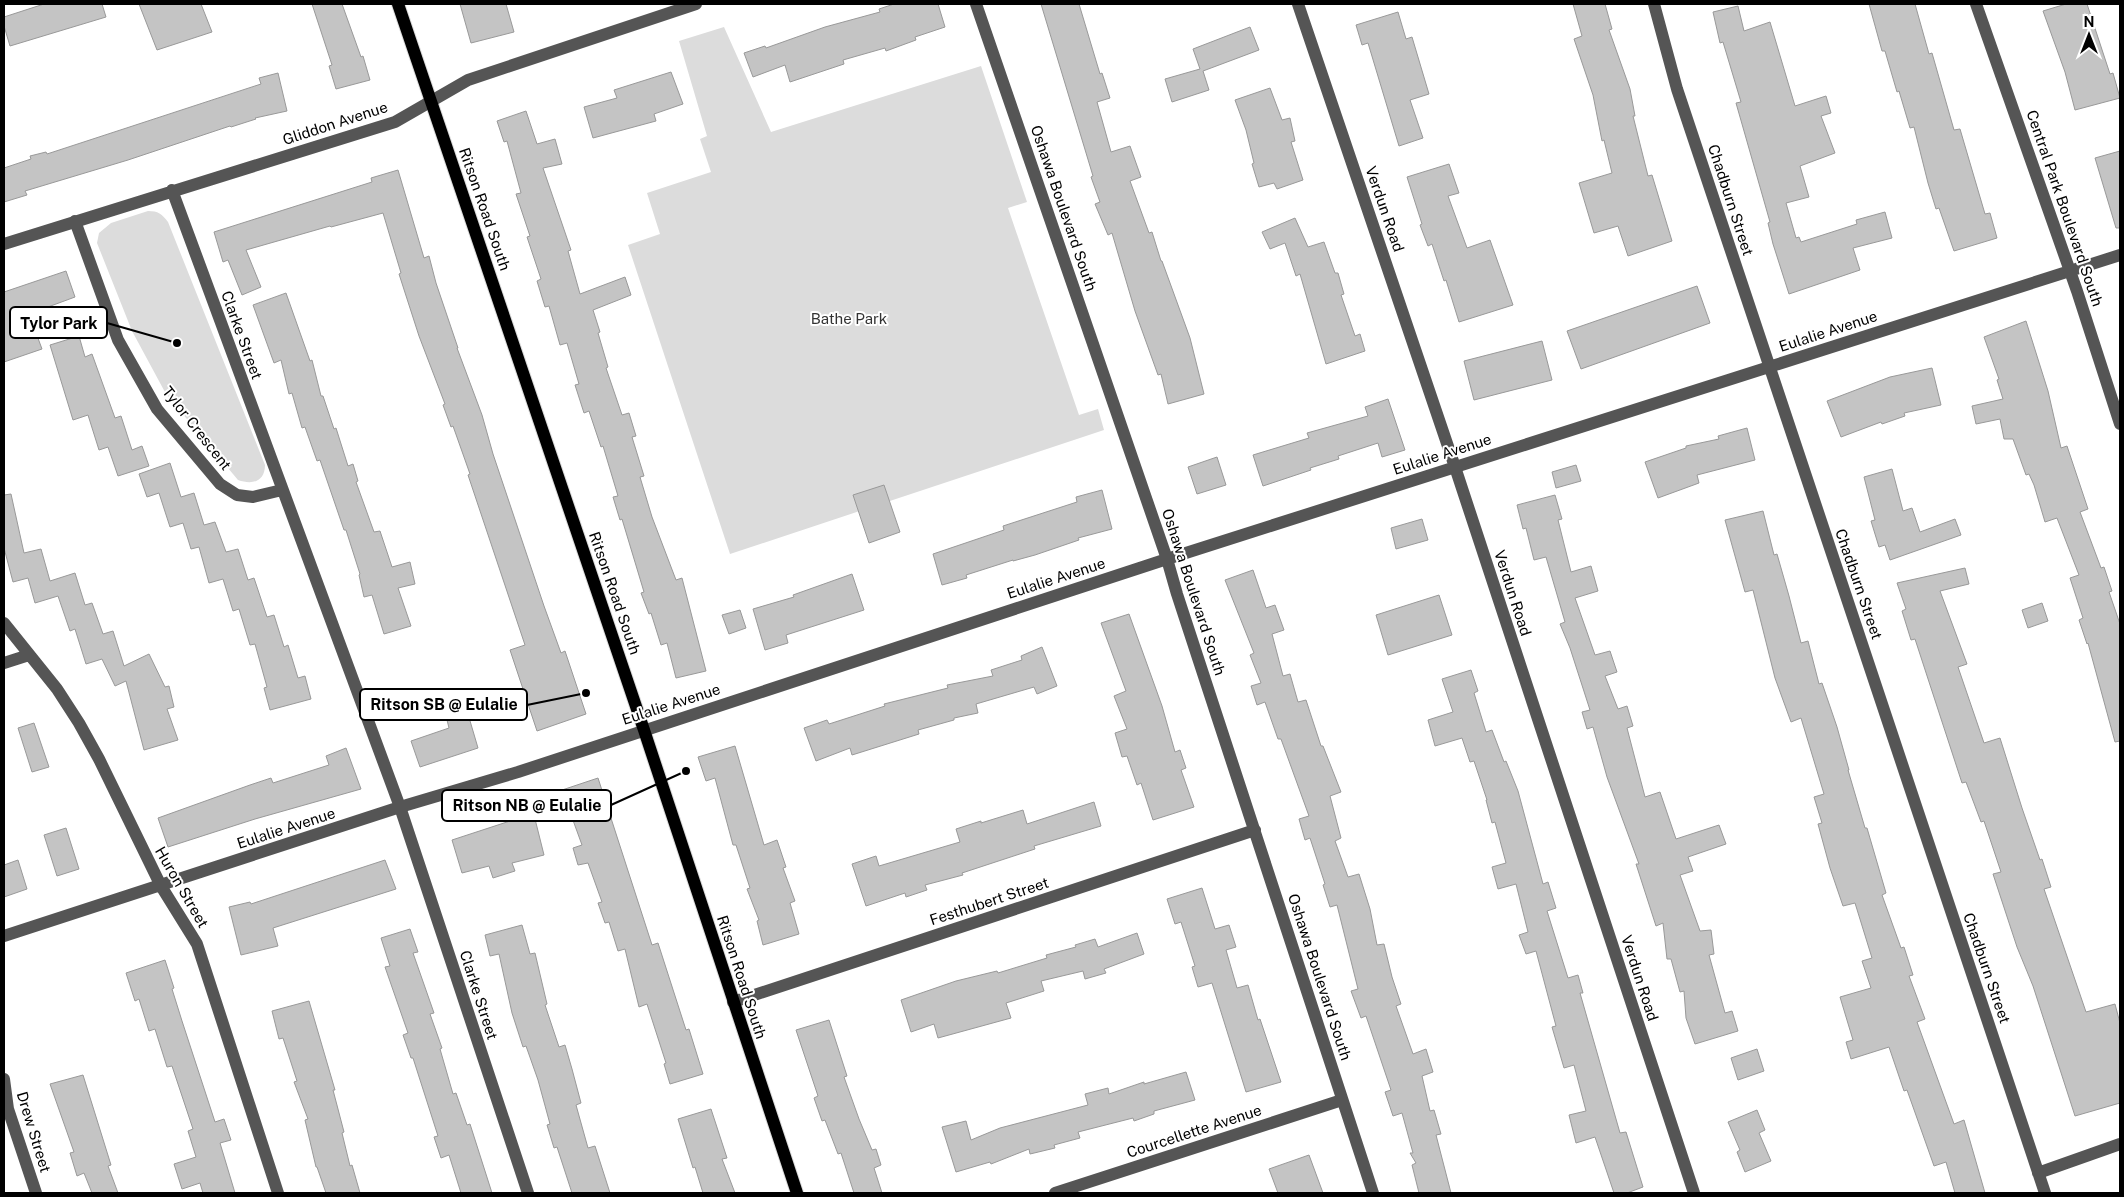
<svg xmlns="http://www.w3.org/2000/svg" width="2124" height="1197" viewBox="0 0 2124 1197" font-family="'Public Sans',sans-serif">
<rect width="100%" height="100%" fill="#fff"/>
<!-- green -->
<path fill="#dcdcdc" d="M724 27 771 132 981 66 1027 202 1008 208 1079 415 1098 409 1104 430 730 554 628 245 660 234 647 193 711 172 700 139 707 136 679 41Z
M148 211C158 211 162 214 168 222L265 465C265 482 252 485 238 480L166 394 132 331 97 243 99 233 111 223Z"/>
<!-- building -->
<path fill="#c4c4c4" stroke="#999" d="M44 4H102L106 17 10 46 4 26V17Z
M139 4H201L212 32 157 50Z
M312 4H342L361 57 363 56 370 80 336 89 329 66 332 65Z
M460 4H506L514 32 471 43Z
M894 4H938L945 27 915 37 916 40 886 51 885 48 843 60 844 64 790 82 785 65 753 77 744 53 765 46 766 48 825 27 880 12 879 9Z
M1041 4H1079L1100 74 1102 73 1110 98 1097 102 1111 152 1130 146 1141 177 1130 181 1149 233 1152 232 1161 261H1162L1190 338 1204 394 1168 404 1161 374 1158 375 1135 311 1112 233 1108 235 1095 204 1100 202 1091 177 1093 176Z
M1573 4H1605L1612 29 1609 30 1630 89 1635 116H1633L1648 176 1652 175 1672 241 1628 256 1618 226 1594 233 1579 183 1612 173 1604 140 1602 141 1593 95 1574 39 1582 36Z
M1869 4H1915L1929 54 1932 53 1954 130 1960 129 1985 214 1990 213 1997 238 1954 251 1939 208 1936 209 1928 183 1914 127 1910 128 1899 91 1897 92 1885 51H1882Z
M2066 4H2087L2110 74 2113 73 2120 98 2075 110 2065 72 2043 11Z
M1738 6 1744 31 1770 22 1795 106 1826 96 1831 113 1821 116 1835 153 1800 166 1809 197 1786 203 1796 238 1799 237 1801 242 1857 224 1856 220 1885 212 1892 238 1853 248 1860 270 1789 294 1773 244 1768 223 1770 222 1736 103 1741 102 1723 42 1720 43 1713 12Z
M1398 12 1406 39 1412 37 1429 94 1410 100 1423 138 1399 146 1368 43 1362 45 1356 25Z
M1250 27 1259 50 1203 71 1209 90 1172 102 1165 79 1200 69 1193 49Z
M671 72 683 104 654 114 656 121 593 138 584 107 617 98 614 90Z
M278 73 287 111 255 118 256 119 231 127 230 126 128 160 25 191 27 195 4 202V168L31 159 30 156 46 152 47 154 261 84 259 78Z
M1270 88 1282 120 1290 118 1295 141 1291 142 1303 180 1277 189 1274 183 1259 187 1252 164 1254 163 1246 130 1235 100Z
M526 111 537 144 555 139 562 164 543 168 571 250 568 251 580 294 625 277 631 295 593 310 600 332 598 333 608 367 606 368 622 415 629 413 636 436 632 437 644 476 640 477 652 517 676 580 682 578 706 671 676 678 667 643 661 645 651 613 649 614 641 593 644 592 622 519 620 520 613 497 618 496 603 446 601 447 589 411 584 413 575 385 579 384 567 343 560 345 549 306 545 307 537 281 541 279 527 237 530 236 516 194 521 193 507 141 504 142 497 121Z
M2120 151V228H2116L2095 158Z
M1449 164 1459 193 1448 196 1467 248 1490 240 1513 305 1459 322 1446 280 1444 281 1432 244 1428 246 1420 225 1422 224 1407 177Z
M398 170 424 258 429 256 436 283 458 348H457L482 415 493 454 544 606 561 653 565 651 586 714 537 731 510 650 525 645 468 475 470 474 453 426 451 427 443 405 445 404 419 336 399 274 401 273 383 213 331 227 330 226 246 250 261 287 242 295 228 260 223 262 214 232 372 182 371 178Z
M1295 218 1308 247 1324 242 1335 273H1338L1344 294 1341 295 1355 336 1360 334 1365 351 1326 364 1300 274 1296 276 1285 243 1270 249 1262 232Z
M66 271 75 297 29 314 42 349 4 362V292Z
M1697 286 1710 323 1581 369 1567 331Z
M286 293 310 361 312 360 321 396H323L334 429 336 428 348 466 353 464 358 481 356 482 374 532 380 531 392 567 410 562 415 584 398 588 411 626 384 634 372 595 364 597 359 575 360 574 346 530H344L320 460 317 461 305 427 302 428 292 393 289 394 281 360 274 363 253 305Z
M2026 321 2048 391 2061 448 2067 446 2088 509 2080 512 2101 568 2104 567 2112 591 2109 592 2120 624V741L2115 742 2088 643 2087 644 2079 620 2083 618 2070 578 2079 575 2057 518 2045 522 2034 485 2029 474 2026 475 2013 439H2004L2000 419 1976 424 1972 406 2003 399 1997 380 1999 379 1984 337Z
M79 336 85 357 92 354 115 418 121 416 132 450 142 446 149 466 118 476 108 447 99 450 88 415 73 420 50 345Z
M1542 341 1552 380 1474 400 1464 361Z
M1932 368 1941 405 1904 413 1905 416 1882 424 1881 422 1841 437 1827 401 1890 377Z
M1388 399 1405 450 1382 457 1378 443 1338 456 1339 459 1310 468 1311 470 1263 486 1253 455 1309 438 1307 433 1368 416 1365 407Z
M1747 428 1755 460 1697 475 1699 483 1658 498 1645 462 1686 448V446L1719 439 1718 436Z
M1217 457 1226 485 1197 494 1188 467Z
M170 463 181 497 194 493 204 525 215 522 226 552 238 549 248 580 254 578 267 617 274 615 284 647 288 645 298 678 305 676 311 699 270 710 264 688 267 687 255 644 250 645 239 609 233 611 223 579 209 583 199 547 191 549 183 523 170 527 159 493 147 497 139 474Z
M1576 465 1581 481 1556 488 1552 472Z
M1892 469 1903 511 1912 508 1920 532 1955 519 1961 535 1890 560 1885 545 1879 547 1871 521 1875 520 1864 477Z
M884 485 900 532 869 543 853 495Z
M1102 490 1112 529 1078 538 1079 540 1035 555 1013 561V560L966 575 967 578 942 585 933 554 1004 530 1003 526 1077 502 1076 497Z
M11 494 24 553 41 549 50 581 75 573 85 605 92 603 103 634 113 631 124 666 149 654 165 687 169 686 174 707 167 709 178 740 144 750 126 681 115 686 102 659 86 664 75 629 70 631 58 596 35 603 28 578 13 582 4 548V495Z
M1555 495 1562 519 1558 520 1571 572 1591 566 1598 591 1575 598 1595 655 1610 651 1617 672 1605 676 1618 709 1627 706 1633 726 1627 728 1645 797 1660 792 1676 839 1719 825 1726 844 1688 857 1693 871 1680 875 1700 931 1711 930 1714 954 1709 955 1725 1013 1732 1011 1738 1031 1695 1044 1686 1018 1684 991 1680 992 1671 959H1667L1663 923 1656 926 1636 864H1639L1607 777 1593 727 1587 729 1582 712 1590 710 1570 648 1560 624 1565 622 1546 557 1534 560 1526 528 1523 529 1517 505Z
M1763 511 1774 555 1777 554 1789 596 1801 643 1808 641 1819 684 1822 683 1837 727 1849 770H1848L1865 828H1867L1886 893 1882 895 1901 948 1904 947 1913 975 1909 976 1925 1019 1917 1022 1954 1124 1964 1120 1985 1193H1955L1946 1162 1934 1166 1907 1090 1904 1091 1889 1047 1851 1059 1846 1042 1853 1040 1840 997 1871 988 1862 961 1872 958 1855 903 1843 906 1830 868 1818 824 1822 823 1814 797 1824 794 1801 718 1791 722 1775 678 1753 590 1745 592 1725 520Z
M1422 519 1428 540 1396 549 1391 528Z
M1965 568 1969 584 1940 591 1967 664 1958 667 1984 743 2000 738 2022 808 2040 860 2042 859 2051 887 2044 889 2086 1012 2115 1004 2120 1023V1103L2075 1116 2033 986 2017 947 1993 874 2001 872 1984 821 1981 822 1966 782 1962 783 1915 639 1911 640 1902 611 1906 609 1897 583Z
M1253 570 1266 608 1275 605 1284 630 1272 634 1283 676 1290 674 1298 702 1306 700 1321 746H1323L1341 792 1330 796 1341 838 1335 841 1348 877 1359 874 1370 909 1377 945 1384 944 1392 977 1401 1004 1396 1006 1413 1054 1426 1049 1433 1072 1422 1076 1430 1111 1434 1110 1441 1134 1436 1135 1451 1193H1419L1412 1165 1416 1163 1410 1153H1413L1402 1113 1393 1116 1385 1092 1391 1090 1366 1016 1361 1018 1351 991 1358 989 1337 905 1330 907 1323 885 1325 884 1310 838 1305 840 1299 819 1309 816 1281 739H1278L1265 702 1257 705 1251 686 1261 683 1250 655 1254 653 1225 580Z
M852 574 864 610 786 635 788 643 765 650 753 609 794 597 793 595Z
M1439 595 1452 635 1388 655 1376 615Z
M2042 603 2048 621 2028 628 2022 610Z
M740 610 746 628 729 634 722 615Z
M1129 614 1162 706 1175 752 1180 750 1186 768 1181 770 1194 807 1153 820 1141 783 1137 785 1127 756 1122 757 1115 733 1127 729 1114 696 1126 691 1101 623Z
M1042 647 1057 686 1037 694 1034 687 976 704 978 713 954 718V720L918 730 919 734 852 755 850 748 816 761 804 728 827 720 829 724 885 706 884 704 948 688 947 685 993 676 991 670 1022 660 1021 656Z
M1471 670 1478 691 1474 693 1486 732 1492 730 1504 762 1506 761 1518 791 1543 884 1548 882 1556 908 1547 911 1568 978 1578 975 1583 993H1580L1620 1133 1626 1132 1643 1187 1627 1193H1614L1595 1137 1576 1143 1569 1115 1586 1111 1574 1065 1564 1068 1552 1027 1556 1026 1536 951 1526 954 1519 935 1528 932 1516 884 1498 889 1492 867 1506 863 1495 822 1492 823 1486 800H1487L1474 761 1470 762 1462 738 1435 746 1428 720 1453 712 1442 679Z
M468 714 478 748 420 767 411 741 449 728 447 720Z
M34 723 49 767 32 772 18 728Z
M735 746 764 845 777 840 786 867 783 868 795 901 790 903 799 934 763 945 757 921 759 920 747 889 750 888 736 845H733L715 778 706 781 698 757Z
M346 748 361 789 255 819 168 847 158 818 250 785 271 778 273 783 329 765 326 756Z
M598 778 652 945 658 943 686 1030 689 1029 703 1074 670 1084 664 1064 666 1063 647 1004 639 1007 625 949 618 951 609 922 605 923 598 903 602 902 588 863 578 865 573 848 582 845 562 790Z
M1094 802 1101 826 1034 846 1035 849 962 873 963 875 925 885 927 890 906 897 905 893 866 906 852 864 876 856 879 866 960 842 956 829 981 821V823L1023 810 1027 824Z
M534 815 544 855 512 863 515 871 493 878 489 866 462 873 452 840 510 821Z
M66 828 79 869 57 876 44 835Z
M18 860 27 889 4 897V865Z
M385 860 396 889 273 928 278 946 241 955 229 907 250 902 251 904Z
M1202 888 1215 929 1229 925 1236 947 1226 950 1237 988 1248 985 1258 1020 1260 1019 1281 1082 1246 1092 1212 983 1198 987 1192 967 1195 966 1181 922 1175 924 1167 899Z
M522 925 530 954 535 953 547 1004 545 1005 559 1047 565 1045 572 1069 581 1103 576 1105 588 1148 595 1146 610 1193H572L557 1147 554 1148 547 1125 550 1124 538 1080 526 1046 523 1047 512 1013 499 954 490 956 485 935Z
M410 929 418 952 413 953 434 1013 430 1014 442 1048 440 1049 453 1094 456 1093 467 1125 470 1124 492 1193H461L449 1155 441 1158 434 1137 438 1136 413 1058H411L403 1035 408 1033 385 967 390 966 381 938Z
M1137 933 1144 954 1104 969 1106 973 1085 979 1083 971 1041 981 1044 991 1006 1003 1011 1018 938 1038 934 1024 911 1032 901 1000 956 981 997 971 998 973 1047 958 1046 955 1076 947 1075 945 1095 939 1098 947Z
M165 960 174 988 172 989 182 1021 215 1122 224 1119 231 1140 220 1143 235 1193H203L200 1183 182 1189 174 1164 196 1157 188 1131 193 1129 172 1066 167 1067 155 1029 149 1031 139 999 135 1001 126 973Z
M309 1001 335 1090H333L344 1132 342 1133 350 1166 352 1165 360 1193H326L317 1167H316L305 1120 308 1119 294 1082 297 1081 283 1038 279 1039 272 1011Z
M829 1020 847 1076 844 1077 859 1119 872 1150 876 1149 881 1165 874 1168 882 1193H854L841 1153 838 1154 825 1120 822 1121 814 1098 818 1096 796 1030Z
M1757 1049 1764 1071 1738 1080 1731 1058Z
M1186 1072 1195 1100 1154 1111V1114L1134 1121 1133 1118 1078 1132 1080 1138 1054 1145 1055 1148 1030 1154 1029 1149 991 1164 990 1162 956 1172 942 1127 966 1121 971 1140 1000 1128 1088 1105 1085 1094 1108 1088 1109 1094 1144 1082V1084Z
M83 1075 111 1165 108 1166 118 1193H92L84 1173 77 1176 70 1153 74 1152 50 1084Z
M711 1109 727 1158 722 1159 735 1193H703L695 1167 693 1168 678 1119Z
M1757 1110 1765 1130 1759 1133 1771 1161 1745 1172 1737 1152 1740 1150 1728 1122Z
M1309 1155 1323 1193H1278L1269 1169Z"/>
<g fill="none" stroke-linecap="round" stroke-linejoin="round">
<defs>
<path id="major" d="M398 4 644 730 797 1193"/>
</defs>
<!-- major casing -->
<use href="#major" stroke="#dbdbdb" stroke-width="14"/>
<!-- minor -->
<path stroke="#555" stroke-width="12" d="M976 4 1167 559 1177 594 1373 1193
M1298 4 1455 467 1694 1193
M1654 4 1677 89 2045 1193
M1976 4 2077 291 2120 424
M172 190 400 807 528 1193
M75 221 118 340 157 409 220 484 237 495 253 497 282 490
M4 244 395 122 468 80 696 4
M4 623 57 689 79 723 99 759 161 886 197 944 278 1193
M4 663 29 655
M4 936 400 807 518 772 1167 559 2120 255
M733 1002 1255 830
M4 1079 8 1109 36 1193
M2038 1173 2120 1144
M1055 1193 1342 1100"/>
<!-- major -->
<use href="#major" stroke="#000" stroke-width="12"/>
</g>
<g text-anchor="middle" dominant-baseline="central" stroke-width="4" stroke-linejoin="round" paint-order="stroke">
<!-- street labels -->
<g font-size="15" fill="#000" stroke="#fff">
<text transform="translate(335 123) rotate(-18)">Gliddon Avenue</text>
<text transform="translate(1731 200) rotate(72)">Chadburn Street</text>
<text transform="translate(1064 208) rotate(71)">Oshawa Boulevard South</text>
<text transform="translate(2065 208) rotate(71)">Central Park Boulevard South</text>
<text transform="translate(485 209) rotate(71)">Ritson Road South</text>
<text transform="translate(1385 209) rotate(71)">Verdun Road</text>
<text transform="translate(1828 331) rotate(-18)">Eulalie Avenue</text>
<text transform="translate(242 335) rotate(70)">Clarke Street</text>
<text transform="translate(197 428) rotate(52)">Tylor Crescent</text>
<text transform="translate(1442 454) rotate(-18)">Eulalie Avenue</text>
<text transform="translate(1056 578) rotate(-18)">Eulalie Avenue</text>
<text transform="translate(1859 584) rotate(71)">Chadburn Street</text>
<text transform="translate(1194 592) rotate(72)">Oshawa Boulevard South</text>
<text transform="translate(615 593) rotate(71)">Ritson Road South</text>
<text transform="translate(1513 593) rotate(72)">Verdun Road</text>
<text transform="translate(671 704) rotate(-18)">Eulalie Avenue</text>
<text transform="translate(286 828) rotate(-18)">Eulalie Avenue</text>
<text transform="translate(182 887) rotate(60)">Huron Street</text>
<text transform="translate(989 901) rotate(-18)">Festhubert Street</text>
<text transform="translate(1987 968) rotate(71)">Chadburn Street</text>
<text transform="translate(742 977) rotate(72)">Ritson Road South</text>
<text transform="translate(1320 977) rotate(72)">Oshawa Boulevard South</text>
<text transform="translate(1640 978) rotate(72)">Verdun Road</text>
<text transform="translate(479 995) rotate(72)">Clarke Street</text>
<text transform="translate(1194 1131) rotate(-18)">Courcellette Avenue</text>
<text transform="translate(34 1132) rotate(73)">Drew Street</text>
</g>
<!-- park labels -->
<g font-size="15" fill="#333" stroke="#fff">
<text x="849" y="318">Bathe Park</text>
</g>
</g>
<!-- callouts -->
<path fill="none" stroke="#000" stroke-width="2" d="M177 343L107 323M586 693L527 705M686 771L611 805"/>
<g fill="#000" stroke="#fff" stroke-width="2">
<circle cx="177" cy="343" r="5"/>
<circle cx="586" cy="693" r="5"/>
<circle cx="686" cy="771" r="5"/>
</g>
<g fill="#fff" stroke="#000" stroke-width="2">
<rect x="10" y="307" width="97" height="31" rx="5"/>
<rect x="360" y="689" width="167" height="31" rx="5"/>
<rect x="442" y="790" width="169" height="31" rx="5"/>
</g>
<g font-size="16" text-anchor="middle" font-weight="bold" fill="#000">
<text x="59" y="329">Tylor Park</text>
<text x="444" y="710">Ritson SB @ Eulalie</text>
<text x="527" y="811">Ritson NB @ Eulalie</text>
</g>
<!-- border -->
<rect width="2124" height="1197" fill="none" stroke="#000000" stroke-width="10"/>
<!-- north arrow -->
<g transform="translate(2089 35)" stroke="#ffffff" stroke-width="4" paint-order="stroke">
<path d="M0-4L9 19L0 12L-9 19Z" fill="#000000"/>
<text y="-8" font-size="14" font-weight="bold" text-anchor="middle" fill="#000000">N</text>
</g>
</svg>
